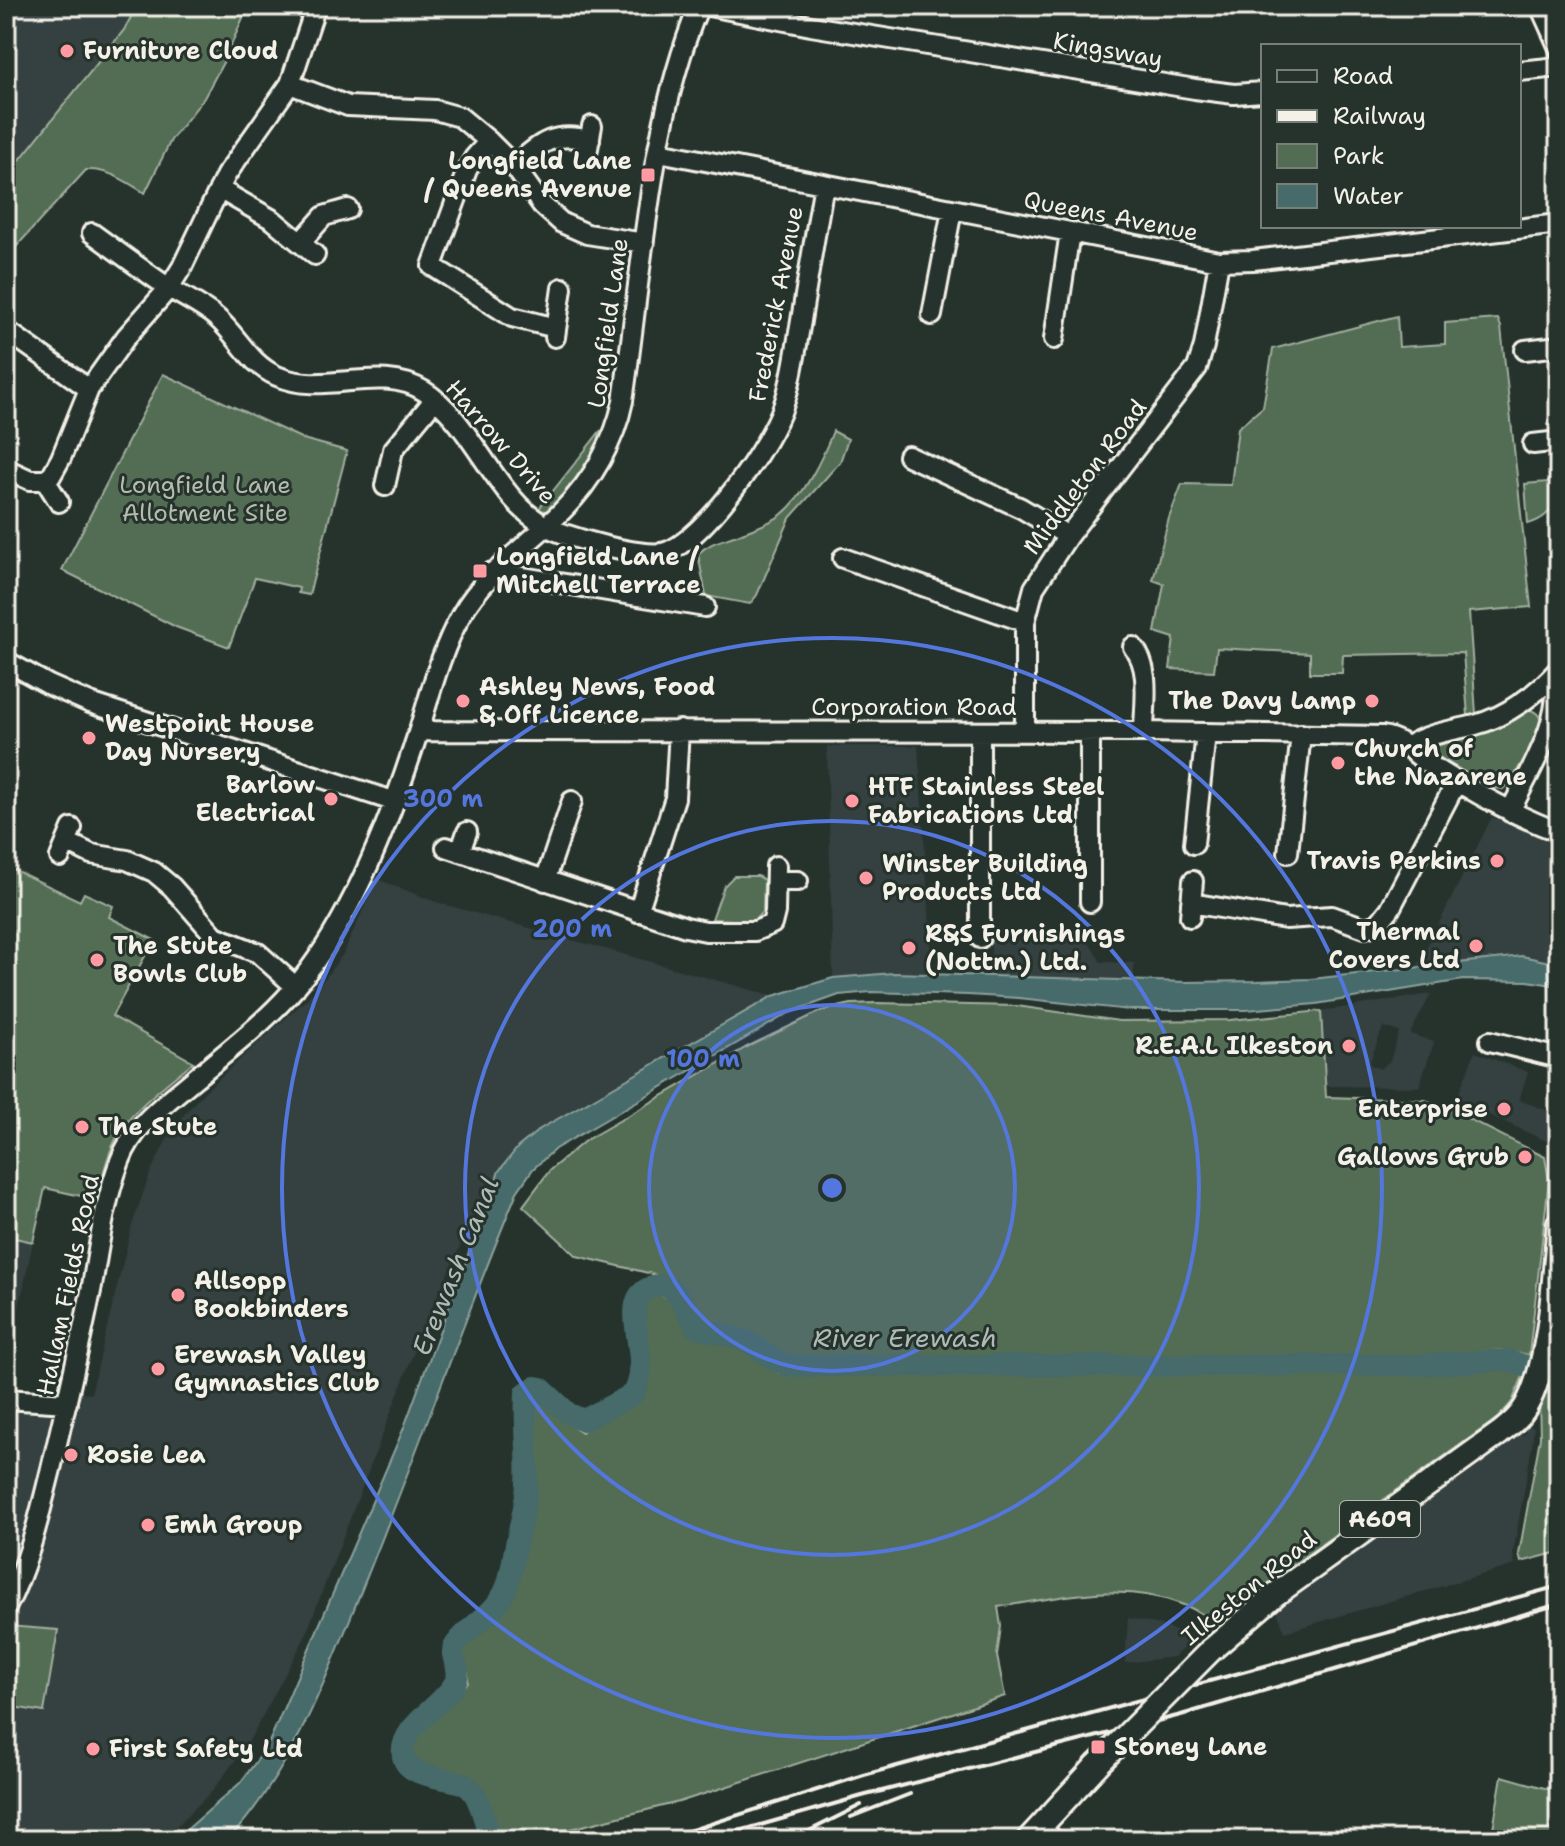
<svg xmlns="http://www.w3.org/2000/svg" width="1565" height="1846" viewBox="0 0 1565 1846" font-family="'Shantell Sans',sans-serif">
<rect width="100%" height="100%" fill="#26332d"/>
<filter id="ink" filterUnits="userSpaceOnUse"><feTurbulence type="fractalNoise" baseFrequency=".0125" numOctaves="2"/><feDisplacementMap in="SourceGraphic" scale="16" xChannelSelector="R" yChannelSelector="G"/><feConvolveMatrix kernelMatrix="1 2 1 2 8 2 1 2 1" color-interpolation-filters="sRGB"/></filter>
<g filter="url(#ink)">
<!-- built -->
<path fill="#344040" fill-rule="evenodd" d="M6 6H137L124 30 6 177Z
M827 746H918L933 974H870L833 978Z
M1492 817 1559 844V964L1537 958 1417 967Z
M377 879 436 902 773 996 540 1129 499 1171 483 1197 425 1323 304 1639 247 1745 212 1791 163 1840H6V1387L91 1394 132 1225 151 1171 166 1141 181 1118 204 1092 309 997 326 977 343 954Z
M1041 931 1082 932 1101 962 1134 963V979L986 976V959H991V940H1041Z
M1431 994 1410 1034 1434 1042 1419 1087 1325 1086 1321 1011ZM1383 1027 1399 1032 1390 1061 1380 1069 1369 1064Z
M1475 1052 1528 1072 1519 1100 1559 1115 1551 1143 1456 1100Z
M6 1236 33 1242 6 1370Z
M1527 1426 1534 1427 1532 1446 1513 1553 1515 1565 1285 1632 1275 1606 1507 1438 1525 1434Z
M1128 1618 1161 1625 1193 1638 1174 1657 1125 1663Z"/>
<!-- green -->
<path fill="#526d54" stroke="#a3af9e" stroke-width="2" d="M137 6H248L227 55 204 98 171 140 145 193C125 181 109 169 86 170L6 258V177L124 30Z
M1397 316 1399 347 1445 344V323L1498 319 1501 327 1531 607 1469 612 1476 714 1468 716 1463 653 1343 655 1342 673H1310V653L1217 648 1214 671 1170 669 1174 638 1155 632 1164 584 1153 580 1169 518 1182 484 1231 485 1238 428 1263 407 1273 349Z
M163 374 303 439 347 451 309 595 298 593 299 588 255 578 229 647 176 627 62 570Z
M601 430C594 463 572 490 546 511L538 510Z
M833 431 848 439 840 462 790 518 757 595 750 604 706 596 698 554C710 541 726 540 742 533 754 528 771 523 781 515 804 497 823 457 833 431Z
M1559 481C1559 503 1550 518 1528 524L1525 484Z
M1528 709C1538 712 1542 717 1541 728L1512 780 1503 789 1490 787 1430 752 1433 744 1496 727Z
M6 866 80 901 84 893 113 906 109 917 154 940 112 1016 193 1062C139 1107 107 1125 99 1200L45 1188 33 1242 6 1236Z
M734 876H758L764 880 763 911 754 921 712 919 724 886Z
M876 1003 1017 1006 1119 1021 1230 1020 1321 1011 1326 1097 1425 1100 1447 1108 1545 1157 1549 1180 1529 1355 1503 1350 1417 1357 784 1360 739 1334 697 1321 679 1286 669 1278 577 1256 523 1206 550 1170 586 1140 747 1047 821 1011 851 1004Z
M657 1293 670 1299 691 1333 741 1345 770 1368 780 1373 1005 1375 1057 1371 1263 1372 1496 1368 1515 1370 1524 1374 1512 1402 1499 1417 1301 1559 1219 1624C1207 1617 1194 1608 1181 1604 1121 1581 1059 1598 998 1607L1001 1626 997 1656 1005 1696 679 1802 534 1838 524 1833 495 1835 490 1829 479 1786 453 1775 415 1766 407 1755 408 1747 438 1706 455 1697 468 1682V1673L459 1649 462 1643 496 1617 514 1585 531 1487 533 1395 535 1393 542 1394 571 1425 582 1432 607 1411 640 1395C644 1383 648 1370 647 1357 645 1336 633 1315 643 1295Z
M1543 1382 1559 1389V1552L1521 1562 1519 1554 1540 1438 1539 1397Z
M7 1626 58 1630 44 1712 6 1706Z
M1502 1776 1559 1792V1840H1491Z"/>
<!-- water -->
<path fill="#466b6a" stroke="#8ca19c" stroke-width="2" d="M1522 956 1559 964V986L1528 981 1463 980 1316 1004 1246 1010H1130L1019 998 968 995 871 992 839 995 789 1013 555 1149 533 1169 517 1192C463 1321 417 1454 364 1584 328 1673 294 1769 228 1840H175L240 1783 267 1747 403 1430 499 1171 518 1147 540 1129 773 996 833 978 893 973 1186 982 1257 981 1311 979Z"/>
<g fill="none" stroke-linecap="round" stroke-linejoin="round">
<!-- river -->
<path stroke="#466b6a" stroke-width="22" d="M517 1840 493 1839C481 1822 483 1791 461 1783 446 1777 407 1778 403 1756 398 1725 449 1703 457 1678 461 1665 447 1656 456 1644 471 1624 494 1615 505 1591 511 1579 512 1563 515 1550 519 1528 526 1506 527 1484 529 1454 524 1423 526 1393L535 1387 541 1388 569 1414 584 1420 633 1394C656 1360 614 1302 651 1287 676 1276 686 1311 696 1327L747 1341 774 1360 790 1366 1412 1365 1507 1360 1559 1377"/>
<defs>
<path id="minor" d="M709 6 811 26 1195 89 1234 94 1263 92
M1540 6 1559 48
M1519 71 1559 67
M290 84 348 106 435 110 460 117 489 141 514 166 542 205 562 223 587 234 644 243
M489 141 474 158 467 170 432 266 512 317 556 328
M659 152 1219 261 1253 260 1559 224
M587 154 592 126
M514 166C541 143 553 131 590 140
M219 189 273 220 315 255
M92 233C117 251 141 269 166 286 183 297 202 305 217 318 239 337 249 364 277 376 324 397 379 363 424 391 472 421 495 498 544 525 564 537 645 559 666 552 705 539 772 443 784 404 793 377 796 348 801 321 808 275 816 230 824 184
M301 242 324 216 348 209
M932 315 952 210
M6 330 89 389
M555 337 562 288
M1054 339 1070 232
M1525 350 1559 346
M1533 444 1559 441
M908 456 1021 508 1068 536
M6 469 30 480H45L59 502
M45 480 51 476 61 458 89 389 126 337 169 288 182 267 226 175 290 84 316 6
M385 486 393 450 435 399
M843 558 1025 622
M492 572 705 607
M1133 647C1152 668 1144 706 1144 732
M6 661 49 685 90 703 393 801
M419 731 1144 732 1382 736C1405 739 1416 757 1435 768 1475 793 1515 816 1559 832
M980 732V938
M1025 732V622L1034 588 1068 536 1197 368 1204 346 1219 261
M1090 732V902
M1408 746C1428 733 1452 731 1475 725 1506 717 1538 693 1559 669
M1510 812C1528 773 1565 718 1554 675
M67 842 91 854 127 860 154 872 172 887 215 936 258 953 296 987
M1194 844 1206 733
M446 847 686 927 706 931H755L772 924 775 912 776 866
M460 852 467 832
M1288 853 1301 734
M60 857 72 828
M545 881 572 801
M776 881H798
M1191 903 1286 919 1332 916 1365 928 1378 924 1390 909 1457 781
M638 912 675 798 679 730
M1190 917 1193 881
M1490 1041 1559 1058
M6 1399 67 1403
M6 1608C29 1564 39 1516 51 1469 65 1409 79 1351 91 1291 99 1248 104 1202 120 1161 133 1125 166 1103 194 1079 228 1051 264 1023 293 990 350 924 392 815 418 733 431 692 440 653 461 615 487 570 528 546 563 510 592 481 615 441 623 401 642 274 649 124 699 6
M1040 1827 1054 1840"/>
<path id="major" d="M1211 1650 1276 1594 1500 1433C1510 1425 1520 1417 1526 1406 1551 1362 1554 1274 1559 1223
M1028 1840 1097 1765"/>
</defs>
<!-- minor casing -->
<use href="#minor" stroke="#f4f1e8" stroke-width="24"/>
<!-- major casing -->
<use href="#major" stroke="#f4f1e8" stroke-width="28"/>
<!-- minor -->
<use href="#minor" stroke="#26332d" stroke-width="18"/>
<!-- major -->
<use href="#major" stroke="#26332d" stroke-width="22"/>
<!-- rail -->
<path stroke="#f4f1e8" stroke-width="4" d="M851 1817 910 1794
M660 1840 864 1775 1559 1586
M708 1840 862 1796 1181 1715 1559 1604
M791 1840 861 1805"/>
<defs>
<path id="major-bridge" d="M1097 1765 1211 1650"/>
</defs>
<!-- major-bridge casing -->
<use href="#major-bridge" stroke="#f4f1e8" stroke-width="28" stroke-linecap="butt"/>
<!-- major-bridge -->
<use href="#major-bridge" stroke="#26332d" stroke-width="22"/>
</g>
</g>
<!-- distance rings -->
<circle cx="832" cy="1188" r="183" fill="#5377dc" fill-opacity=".12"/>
<g fill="none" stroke="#5377dc" stroke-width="4">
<circle cx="832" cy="1188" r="183"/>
<circle cx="832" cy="1188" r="367"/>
<circle cx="832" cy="1188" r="550"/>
</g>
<!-- markers -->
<g fill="#ff9aa2" stroke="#26332d" stroke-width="3">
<circle cx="67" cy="51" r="8"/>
<rect x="640" y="167" width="16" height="16" rx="4"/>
<rect x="472" y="563" width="16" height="16" rx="4"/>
<circle cx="463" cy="701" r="8"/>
<circle cx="1372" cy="701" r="8"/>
<circle cx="89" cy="738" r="8"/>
<circle cx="1338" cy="763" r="8"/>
<circle cx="331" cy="799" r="8"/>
<circle cx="852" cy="801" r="8"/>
<circle cx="1497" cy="861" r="8"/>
<circle cx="866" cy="878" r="8"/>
<circle cx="1476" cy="946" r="8"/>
<circle cx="909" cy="948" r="8"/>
<circle cx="97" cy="960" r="8"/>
<circle cx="1349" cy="1046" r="8"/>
<circle cx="1504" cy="1109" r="8"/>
<circle cx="82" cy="1127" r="8"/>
<circle cx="1525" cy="1157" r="8"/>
<circle cx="178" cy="1295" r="8"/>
<circle cx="158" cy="1369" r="8"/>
<circle cx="71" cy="1455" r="8"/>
<circle cx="148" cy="1525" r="8"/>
<rect x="1090" y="1739" width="16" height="16" rx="4"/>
<circle cx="93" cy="1749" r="8"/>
</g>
<g text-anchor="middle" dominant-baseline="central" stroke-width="6" stroke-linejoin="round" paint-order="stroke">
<!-- shield labels -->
<rect fill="#26332d" stroke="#b6b8b0" stroke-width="2" x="1340" y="1501" width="80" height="36" rx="6"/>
<g font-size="22" font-weight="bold" fill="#f4f1e8">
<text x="1380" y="1519">A609</text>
</g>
<!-- street labels -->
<g font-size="24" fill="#f4f1e8" stroke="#26332d">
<text transform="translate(1108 50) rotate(10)">Kingsway</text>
<text transform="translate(1111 216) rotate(11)">Queens Avenue</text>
<text transform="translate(776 304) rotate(-79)">Frederick Avenue</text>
<text transform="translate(608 323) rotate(-82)">Longfield Lane</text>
<text transform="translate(501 442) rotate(49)">Harrow Drive</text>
<text transform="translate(1085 477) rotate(-53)">Middleton Road</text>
<text x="914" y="707">Corporation Road</text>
<text transform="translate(68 1285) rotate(-78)">Hallam Fields Road</text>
<text transform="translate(1249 1588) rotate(-39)">Ilkeston Road</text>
</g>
<!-- poi labels -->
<g font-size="24" font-weight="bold" fill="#f4f1e8" stroke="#26332d" text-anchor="start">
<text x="83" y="51">Furniture Cloud</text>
<text x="632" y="161" text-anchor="end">Longfield Lane<tspan x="632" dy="28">/ Queens Avenue</tspan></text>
<text x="496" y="557">Longfield Lane /<tspan x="496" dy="28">Mitchell Terrace</tspan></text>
<text x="479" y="687">Ashley News, Food<tspan x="479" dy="28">&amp; Off Licence</tspan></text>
<text x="1356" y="701" text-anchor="end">The Davy Lamp</text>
<text x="105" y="724">Westpoint House<tspan x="105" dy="28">Day Nursery</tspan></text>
<text x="1354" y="749">Church of<tspan x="1354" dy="28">the Nazarene</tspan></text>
<text x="315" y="785" text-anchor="end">Barlow<tspan x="315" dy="28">Electrical</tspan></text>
<text x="868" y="787">HTF Stainless Steel<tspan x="868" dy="28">Fabrications Ltd</tspan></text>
<text x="1481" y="861" text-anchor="end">Travis Perkins</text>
<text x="882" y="864">Winster Building<tspan x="882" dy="28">Products Ltd</tspan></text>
<text x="1460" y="932" text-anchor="end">Thermal<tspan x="1460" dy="28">Covers Ltd</tspan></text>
<text x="925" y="934">R&amp;S Furnishings<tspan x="925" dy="28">(Nottm.) Ltd.</tspan></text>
<text x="113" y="946">The Stute<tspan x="113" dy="28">Bowls Club</tspan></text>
<text x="1333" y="1046" text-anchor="end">R.E.A.L Ilkeston</text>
<text x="1488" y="1109" text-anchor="end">Enterprise</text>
<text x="98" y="1127">The Stute</text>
<text x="1509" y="1157" text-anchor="end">Gallows Grub</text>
<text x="194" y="1281">Allsopp<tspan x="194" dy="28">Bookbinders</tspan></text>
<text x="174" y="1355">Erewash Valley<tspan x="174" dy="28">Gymnastics Club</tspan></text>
<text x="87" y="1455">Rosie Lea</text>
<text x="164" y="1525">Emh Group</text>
<text x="1114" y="1747">Stoney Lane</text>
<text x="109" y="1749">First Safety Ltd</text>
</g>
<!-- park labels -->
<g font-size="24" fill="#b3bcad" stroke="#26332d">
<text x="205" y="485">Longfield Lane<tspan x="205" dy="28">Allotment Site</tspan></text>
</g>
<!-- water labels -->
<g font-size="26" font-style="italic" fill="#aebbb6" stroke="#26332d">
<text transform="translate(455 1266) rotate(-68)">Erewash Canal</text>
<text x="905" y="1337">River Erewash</text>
</g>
</g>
<circle cx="832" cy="1188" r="12" fill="#5377dc" stroke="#26332d" stroke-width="4"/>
<g font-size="24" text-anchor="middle" font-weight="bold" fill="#5377dc" stroke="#26332d" stroke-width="6" stroke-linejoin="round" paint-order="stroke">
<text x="443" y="807">300 m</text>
<text x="572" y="937">200 m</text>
<text x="703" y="1067">100 m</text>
</g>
<!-- margin -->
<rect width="1565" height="1846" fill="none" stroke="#26332d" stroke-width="32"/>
<rect x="16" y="16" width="1533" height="1814" fill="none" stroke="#f4f1e8" stroke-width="3" filter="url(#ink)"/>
<!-- legend -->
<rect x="1261" y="44" width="260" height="184" fill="#26332d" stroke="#787f78" stroke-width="2"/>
<rect x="1277" y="70" width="40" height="12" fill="#26332d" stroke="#787f78" stroke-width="2"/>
<text x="1333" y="84" font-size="24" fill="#f4f1e8">Road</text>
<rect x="1277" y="110" width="40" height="12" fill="#f4f1e8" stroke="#787f78" stroke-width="2"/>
<text x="1333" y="124" font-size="24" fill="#f4f1e8">Railway</text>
<rect x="1277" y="144" width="40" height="24" fill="#526d54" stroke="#787f78" stroke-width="2"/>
<text x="1333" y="164" font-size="24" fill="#f4f1e8">Park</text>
<rect x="1277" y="184" width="40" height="24" fill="#466b6a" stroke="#787f78" stroke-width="2"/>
<text x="1333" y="204" font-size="24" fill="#f4f1e8">Water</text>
</svg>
